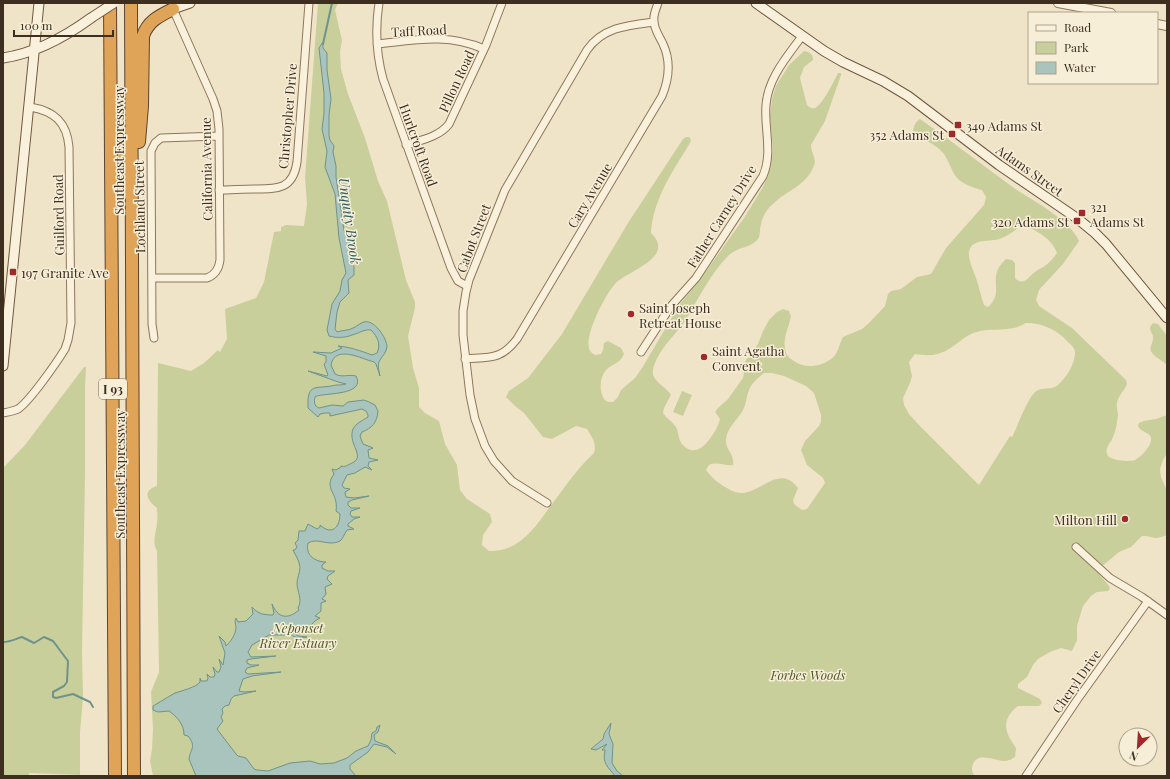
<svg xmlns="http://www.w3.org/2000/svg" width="1170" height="779" viewBox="0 0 1170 779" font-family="'Playfair Display',serif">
<rect width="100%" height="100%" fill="#f0e4c8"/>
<!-- green -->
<path fill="#c9cf9b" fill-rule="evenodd" d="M318 3H338L335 10 342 40 340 52 341 69 348 94 365 138 378 181 387 201 406 280 415 302V308L408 336 413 368 419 388V407L425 413 439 421 445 444 457 465 460 490 467 499 490 514 492 522 483 535 482 545 489 551C524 552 539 520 558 496 569 481 580 466 594 453 597 444 592 437 587 429L576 426 552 439 543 437 524 413 515 406 506 397 509 391 528 378 562 334 628 223 683 139 686 137H689L691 140 690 143C673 171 653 199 651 233 653 235 656 238 657 241 666 261 624 273 615 284 605 295 585 334 589 348 590 352 592 353 595 355L601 354 603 350 604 343 608 341 621 348 624 354C620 364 613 363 606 370 600 377 599 389 603 397 605 402 609 402 613 402L618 397 621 390 635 378 642 368 680 304 699 281 744 218 763 187 771 166 773 150 770 116 772 99 776 86 789 65 804 51C810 52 813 54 813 60L804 67 800 78 807 105C809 107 812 109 815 108 823 104 834 81 838 73H841V75L825 121 811 145C811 154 818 159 813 168 804 187 787 190 773 204 767 209 762 217 761 225 759 230 761 234 758 239 751 248 737 247 729 255 710 274 699 298 685 321 677 333 666 342 659 355 656 360 652 368 653 375 656 383 667 388 671 395L664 408 663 413C667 419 672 421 676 427 679 432 678 439 682 444 691 455 701 450 708 441 713 435 718 427 720 419L715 412 718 408 728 399 743 378 744 372 743 366 746 360 758 344 763 331 769 320 777 312 783 309 789 311 791 316C789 327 783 337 785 349 786 355 789 358 794 361 805 369 820 367 831 359 838 355 839 344 843 337L862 329 869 323 885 306 888 294 891 291 901 289 917 277 931 274 946 248 984 205 986 197 982 190C974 188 963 184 957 178 951 171 949 160 943 153 935 143 922 140 913 132 914 126 915 122 920 119 952 141 982 165 1014 188 1032 200 1071 221 1079 241L1063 264 1039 290 1036 300 1039 306 1072 328 1126 380 1127 384C1124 391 1118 396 1117 403 1116 407 1118 411 1118 415 1117 422 1116 431 1113 437 1111 443 1105 447 1107 454 1109 461 1129 462 1135 460 1141 457 1152 446 1151 438 1150 432 1140 432 1138 426L1139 423 1144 421 1156 419 1167 415V453L1163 460 1160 469 1161 477 1167 491V535C1152 541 1154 536 1142 536L1131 547 1119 552 1101 567 1099 571 1100 575 1109 586 1110 589 1108 591 1097 592 1091 596 1083 606 1077 626V640L1072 651 1061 648 1050 652 1038 659 1033 665 1027 677 1018 684V688L1040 699 1042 703 1039 706H1018C1000 720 1005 733 1016 748L1015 757C1012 759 1010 760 1006 761 996 762 979 751 973 764 971 768 972 773 975 776H153L150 761 152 749 153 729 151 692 159 672 157 551C151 540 157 532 157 522 158 517 157 513 157 508 148 501 141 491 157 486L158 363 191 371 204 363 218 350 220 352 227 339 225 309 256 298 264 282 274 232 281 231V227L286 225 304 226 307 204 305 178ZM1023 226C1036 229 1052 239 1057 253 1054 257 1050 262 1046 265 1043 268 1038 269 1035 272 1028 277 1024 287 1015 278V263L1012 260 1006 259C985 278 1006 291 988 307L984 305C981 296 979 287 976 278 973 269 963 251 974 244 982 239 993 242 1002 238 1010 235 1015 229 1023 226ZM1026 323C1043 323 1058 330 1069 343 1072 346 1075 348 1075 353 1075 364 1066 378 1058 385 1051 391 1042 386 1035 392 1027 400 1019 422 1014 433L1012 437 1010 436 979 485 919 425 909 414 904 405 903 398 910 383 912 376 909 362 915 354C922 355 930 356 937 354 953 351 961 336 977 332 989 328 1002 331 1014 328 1018 327 1022 325 1026 323ZM764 373H772L784 376 806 386 814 393 821 415V422L819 426 805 441 801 450 807 465 823 478 825 483 807 509 802 510 794 504 793 500 798 488C780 464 762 492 742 493 736 493 730 490 725 487 717 482 712 478 706 470L709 465C717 461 724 466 733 465 735 454 725 450 726 439 727 428 738 419 743 410 747 403 746 394 751 386 754 381 759 377 764 373Z
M1153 323 1158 324 1167 336V365C1163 361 1158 359 1154 355 1146 348 1154 344 1153 336 1152 333 1150 331 1150 327Z
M84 367H86L85 388V476L82 652 83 697 80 732V775L29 773V776H3V468L25 445Z
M682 391 692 395 683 416 673 412Z"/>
<!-- water -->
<path fill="#a9c4bc" stroke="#6f938a" d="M323 42V48L327 53V70L331 99 329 115V136L330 140 334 146 333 152 336 166V177L344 230 350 243 349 250 354 267V275L348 280 349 293 340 302 337 312 335 329 337 332C342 330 348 331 353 328 356 327 360 323 364 322 374 319 387 338 387 347 386 353 383 355 380 360 377 364 379 371 380 376L376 364 374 362C362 359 335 344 331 365L335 374C342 378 349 374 356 376 366 395 327 393 317 396L315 397C314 402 314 406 319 408L332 405 343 406 348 402 364 400 369 402 375 405 378 411C377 423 372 428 362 432L360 436 363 444 373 448 368 450 369 458 378 460 369 462 368 466 372 470 365 467 355 473 347 475 342 485 344 488 350 489 345 492 346 497 354 498 369 496 352 500 348 502V505L351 508H360L351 511 350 514 352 517H360L354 519 348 524V526L354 529 347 530C344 534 343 539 340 541 329 547 317 537 308 543 305 555 315 562 326 562L322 565V568L328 571H335L328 576 327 579 332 584 325 587 326 594 322 599 326 601 321 603V611L315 616 320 618 315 621 309 627 296 635 298 636 307 637 297 638 291 635H269L252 645 248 652 251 657 276 656 251 659 247 660V663L251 665H259L247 668 245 672 248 674 281 672 252 676 243 679 239 691 244 692 256 691 234 696 231 699 229 705 225 706 222 709 223 713 221 717 223 721 217 729 236 754 238 756 246 758 254 769 257 770 268 771 290 763 310 761 320 764 334 763 347 758 356 751 368 746 371 740 372 733 376 731 377 727 380 725 378 732 374 735 375 741 388 746 396 754 387 747 374 744 368 752 350 765V769L356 776H196L189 759C190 749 197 747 188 736L184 735C184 724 177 717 169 711L158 712 153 710V706C155 705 173 694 175 693 181 691 197 687 200 682V678L201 681H207L208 678 207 674 210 677H214L215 674 213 667 217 672H219L221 667 219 659 223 665 225 653 219 636 225 642 226 646C231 641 235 636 236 628 236 624 234 622 236 618L238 622 246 621 253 614 252 607C258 614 264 615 273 615L274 613 272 604C278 618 287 620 299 610L298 608C303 599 297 592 297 583 297 578 300 573 300 567 299 560 296 556 293 550H295L297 547 295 543 298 540 299 531H305L308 524 317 529 320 527V525C332 536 340 527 340 514L336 511C339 493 323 489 334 474L332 469 336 470 341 467V466C345 467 346 466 350 464 368 457 347 445 353 429 356 423 362 421 368 417V415L366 411 362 409 330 416V413H325L320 414 318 417 308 408C307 381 316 390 336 385 340 385 342 385 346 384L338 382 308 371 327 376 328 375 324 364 326 362V356L313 352 331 353 342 348 338 346C350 347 361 351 372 355L377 353C381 345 378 337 371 330 364 329 360 333 352 335 345 338 336 338 329 336L327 330 332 304 340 291 342 280 346 273 339 238 335 194 325 167 327 151 322 129 324 114V93L319 48Z
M611 723 609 734 613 744 612 763 617 771 623 776H615C608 767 602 763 605 751V750H602L607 744 596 750 591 749 603 739 604 734Z"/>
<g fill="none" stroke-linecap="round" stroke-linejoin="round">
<!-- stream -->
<path stroke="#6f938a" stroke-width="2" d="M323 44 332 3
M3 642C11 642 15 639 22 637L34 643 44 637 53 641 68 661 67 682 64 686 53 692V697L56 698 73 694 90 702 93 707"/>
<defs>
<path id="minor" d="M379 3C375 29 376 53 383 79L451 268 458 281 467 286
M377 44C416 40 447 33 484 49
M406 145C421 140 439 137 449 124L486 45 502 3
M219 190C231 190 242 189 254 189 277 189 293 190 297 162L309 3
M152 278H207C215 275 219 268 220 260L219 129 217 111 213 99 173 9
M154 338 152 324 151 151 155 143 161 138 219 136
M641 352 671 306 696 278 763 176C773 153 764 128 766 105 768 78 787 57 802 36
M465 359C490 357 501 360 517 339L662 96C669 79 671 61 663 44 660 37 654 30 654 21 653 15 656 9 658 3
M3 413C8 412 14 411 18 409 30 401 57 362 65 349L68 340 71 323 69 147C67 122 54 111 30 107
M547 503 512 481 494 461 485 446 475 419 470 395 463 335V311L466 292 469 280 505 190 587 50C603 27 629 25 654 22
M1076 547 1110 578 1142 597 1167 615
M1026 776 1077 700 1148 601"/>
<path id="tertiary" d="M1058 3 1111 13
M1157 24 1167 26"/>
<path id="secondary" d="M756 3 824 51 843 62 883 81 908 96 999 165 1078 219 1095 233 1106 244 1167 318
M173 9 190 3
M3 58C36 53 65 37 91 18
M3 366 39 3"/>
<path id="motorway" d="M110 3 115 776
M131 3 134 776
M124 140V192
M139 142 142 106 143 36C148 21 159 16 173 9"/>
</defs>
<!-- minor casing -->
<use href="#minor" stroke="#8d765c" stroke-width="9"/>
<!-- tertiary casing -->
<use href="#tertiary" stroke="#8d765c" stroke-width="10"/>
<!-- secondary casing -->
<use href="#secondary" stroke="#6f573f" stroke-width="11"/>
<!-- motorway casing -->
<use href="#motorway" stroke="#5b4430" stroke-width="14"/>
<!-- minor -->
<use href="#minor" stroke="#faf1dc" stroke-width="7"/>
<!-- tertiary -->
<use href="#tertiary" stroke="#faf1dc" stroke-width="8"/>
<!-- secondary -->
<use href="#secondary" stroke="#faf1dc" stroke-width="9"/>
<!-- motorway -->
<use href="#motorway" stroke="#e0a458" stroke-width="12"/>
<defs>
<path id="secondary-bridge" d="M91 18 114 3"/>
</defs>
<!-- secondary-bridge casing -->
<use href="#secondary-bridge" stroke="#6f573f" stroke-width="11" stroke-linecap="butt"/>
<!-- secondary-bridge -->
<use href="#secondary-bridge" stroke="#faf1dc" stroke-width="9"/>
</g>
<!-- markers -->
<g fill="#9e2a2b" stroke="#f7eed8" stroke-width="1.5">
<rect x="954" y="121" width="8" height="8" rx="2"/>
<rect x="948" y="130" width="8" height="8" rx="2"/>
<rect x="1078" y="209" width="8" height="8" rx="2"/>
<rect x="1073" y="217" width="8" height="8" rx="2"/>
<rect x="9" y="268" width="8" height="8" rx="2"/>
<circle cx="631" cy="314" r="4"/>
<circle cx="704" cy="357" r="4"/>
<circle cx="1125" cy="519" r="4"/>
</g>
<g text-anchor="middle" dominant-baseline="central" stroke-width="3" stroke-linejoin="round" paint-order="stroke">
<!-- shield labels -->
<rect fill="#f7eed8" stroke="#756857" stroke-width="1" x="99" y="379" width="28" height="20" rx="3"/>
<g font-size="12" font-weight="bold" fill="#3d2e20">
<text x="113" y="389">I 93</text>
</g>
<!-- street labels -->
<g font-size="13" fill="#3d2e20" stroke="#f7eed8">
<text transform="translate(419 30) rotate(-3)">Taff Road</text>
<text transform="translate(456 81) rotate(-65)">Pillon Road</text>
<text transform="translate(287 116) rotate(-85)">Christopher Drive</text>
<text transform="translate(419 145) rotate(70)">Hurlcroft Road</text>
<text transform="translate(118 150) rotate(-90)">Southeast Expressway</text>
<text transform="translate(206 169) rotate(-91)">California Avenue</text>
<text transform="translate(1030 170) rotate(35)">Adams Street</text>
<text transform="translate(589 195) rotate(-59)">Cary Avenue</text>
<text transform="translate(139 207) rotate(-91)">Lochland Street</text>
<text transform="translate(58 215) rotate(-91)">Guilford Road</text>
<text transform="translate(721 216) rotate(-58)">Father Carney Drive</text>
<text transform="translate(473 238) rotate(-69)">Cabot Street</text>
<text transform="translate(119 474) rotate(-90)">Southeast Expressway</text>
<text transform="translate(1076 681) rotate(-55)">Cheryl Drive</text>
</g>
<!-- poi labels -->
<g font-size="13" fill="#3d2e20" stroke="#f7eed8" text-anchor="start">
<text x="966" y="125">349 Adams St</text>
<text x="944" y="134" text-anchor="end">352 Adams St</text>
<text x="1090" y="206">321<tspan x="1090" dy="15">Adams St</tspan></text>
<text x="1069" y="221" text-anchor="end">320 Adams St</text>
<text x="21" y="272">197 Granite Ave</text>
<text x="639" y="307">Saint Joseph<tspan x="639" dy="15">Retreat House</tspan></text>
<text x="712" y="350">Saint Agatha<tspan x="712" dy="15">Convent</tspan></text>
<text x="1117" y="519" text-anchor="end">Milton Hill</text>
</g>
<!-- park labels -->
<g font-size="13" font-style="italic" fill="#4d5a26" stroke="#f7eed8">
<text x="298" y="627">Neponset<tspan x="298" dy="15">River Estuary</tspan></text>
<text x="808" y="674">Forbes Woods</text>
</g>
<!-- water labels -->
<g font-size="14" font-style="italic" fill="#2f5d5a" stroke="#f7eed8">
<text transform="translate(350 221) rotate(82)">Unquity Brook</text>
</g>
</g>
<!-- border -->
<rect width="1170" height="779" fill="none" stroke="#3d2e20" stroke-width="8"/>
<!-- legend -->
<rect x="1028" y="12" width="130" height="72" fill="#f7eed8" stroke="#ada18e"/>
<rect x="1036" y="25" width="20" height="6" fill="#faf1dc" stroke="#ada18e"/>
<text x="1064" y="32" font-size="12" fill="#3d2e20">Road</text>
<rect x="1036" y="42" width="20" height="12" fill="#c9cf9b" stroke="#ada18e"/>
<text x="1064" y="52" font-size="12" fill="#3d2e20">Park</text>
<rect x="1036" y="62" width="20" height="12" fill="#a9c4bc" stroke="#ada18e"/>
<text x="1064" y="72" font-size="12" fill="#3d2e20">Water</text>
<!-- north arrow -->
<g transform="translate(1138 747) rotate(205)"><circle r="19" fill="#f7eed8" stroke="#ada18e"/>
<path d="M0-3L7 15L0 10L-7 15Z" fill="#9e2a2b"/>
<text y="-6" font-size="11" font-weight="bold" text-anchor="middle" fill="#3d2e20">N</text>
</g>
<!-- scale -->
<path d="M14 30v6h99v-6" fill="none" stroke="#3d2e20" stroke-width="2"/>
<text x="20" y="30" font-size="12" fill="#3d2e20" stroke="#f7eed8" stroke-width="3" paint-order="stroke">100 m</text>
</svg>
